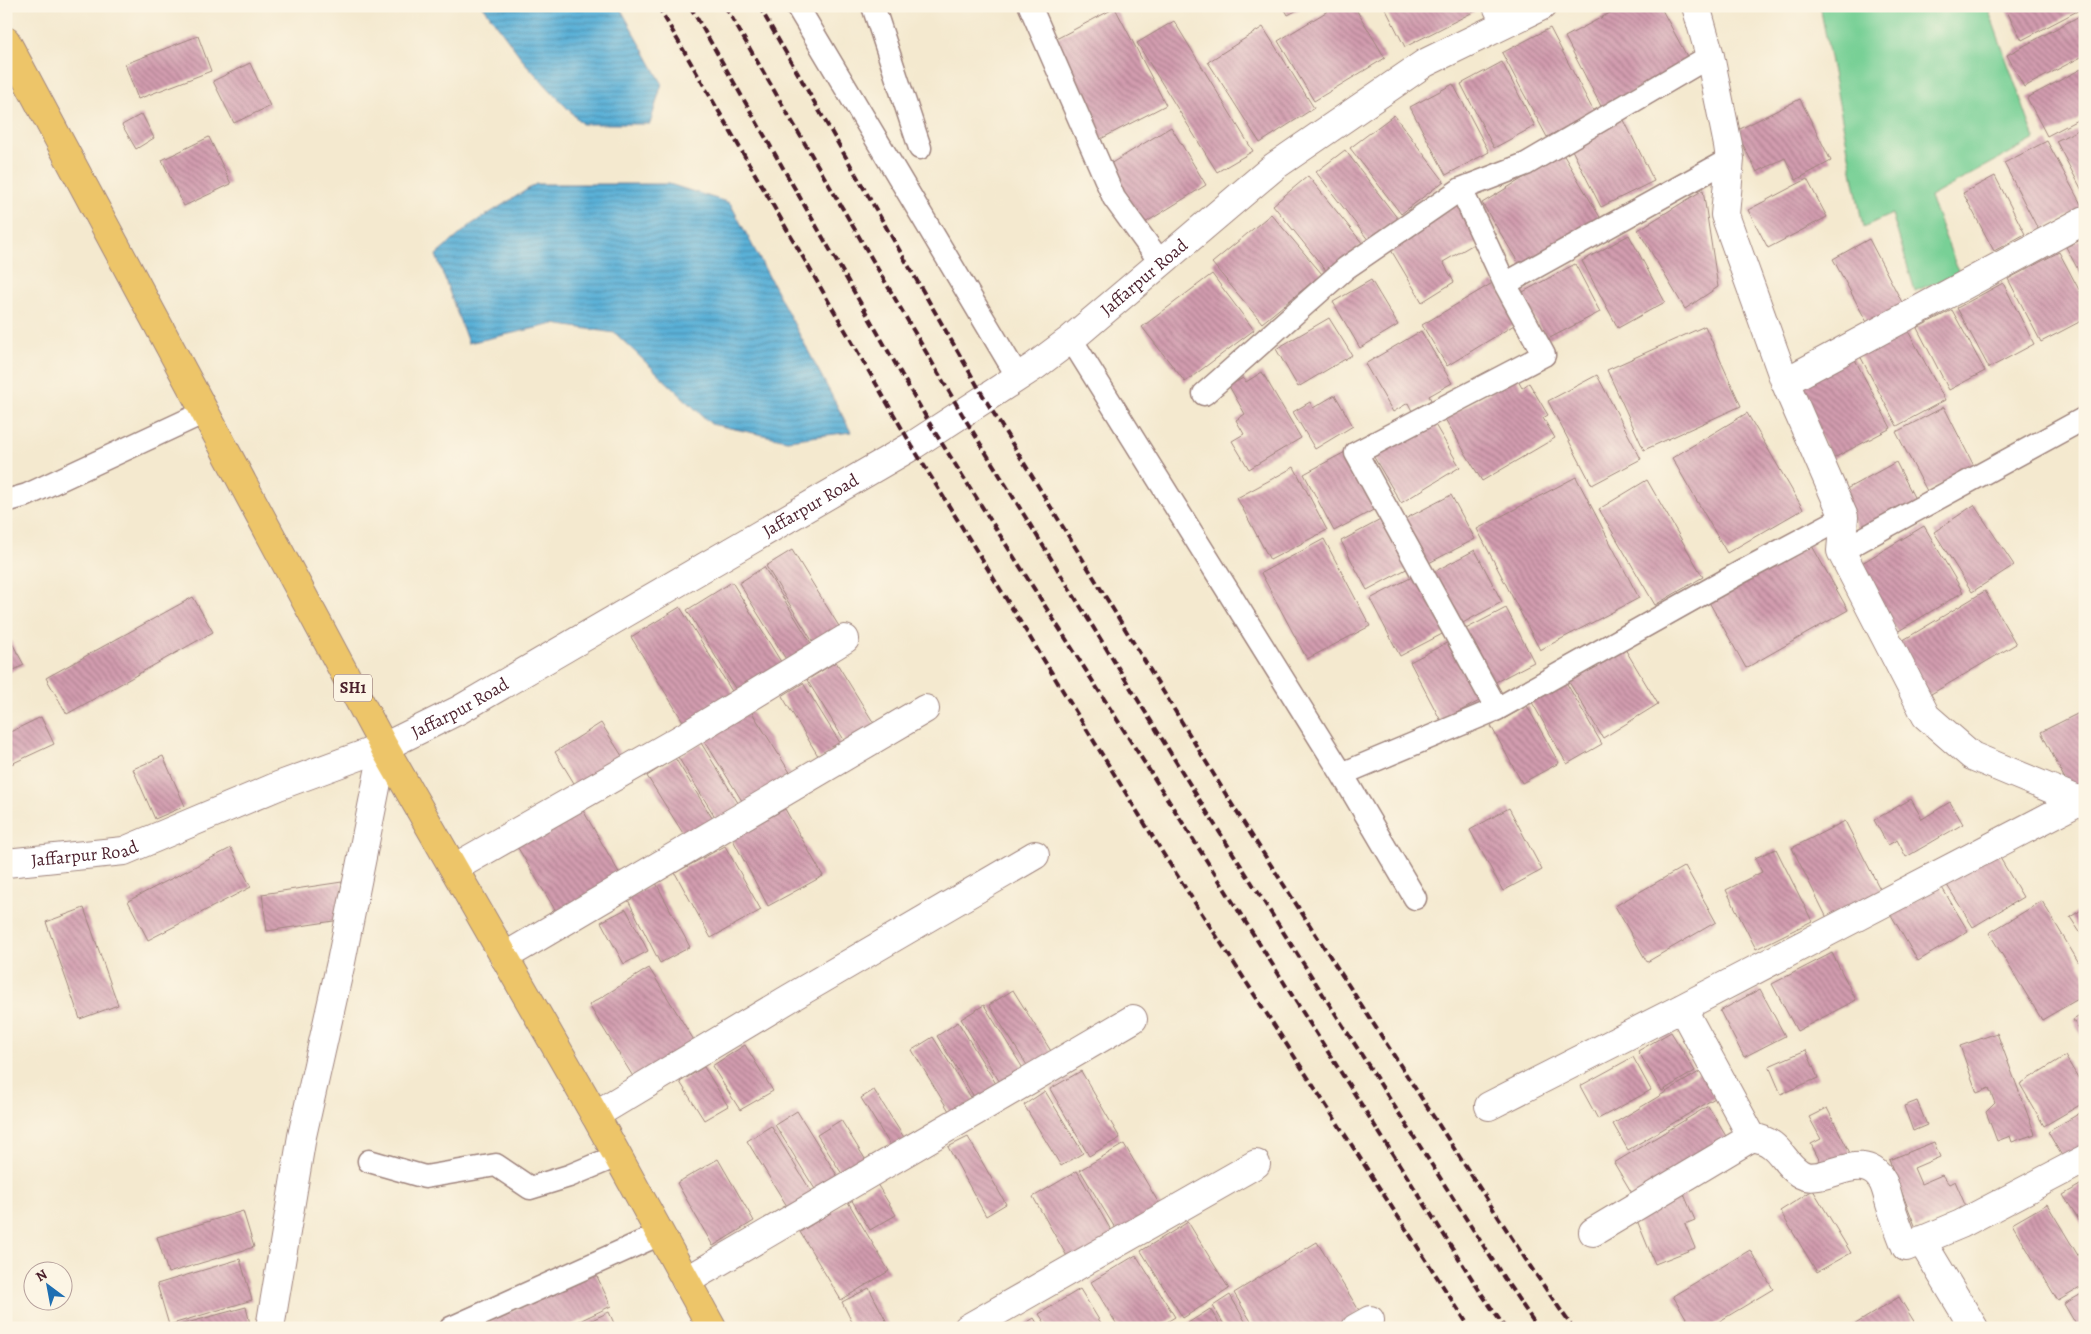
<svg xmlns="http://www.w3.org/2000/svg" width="2091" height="1334" viewBox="0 0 2091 1334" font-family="Alegreya,serif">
<defs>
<pattern id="water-rules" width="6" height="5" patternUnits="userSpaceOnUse" patternTransform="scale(1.25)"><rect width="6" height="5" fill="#5ab0d7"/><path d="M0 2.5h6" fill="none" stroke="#4c8faf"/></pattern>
<pattern id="building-back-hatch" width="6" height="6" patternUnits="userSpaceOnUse" patternTransform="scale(1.25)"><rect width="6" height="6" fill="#d29caf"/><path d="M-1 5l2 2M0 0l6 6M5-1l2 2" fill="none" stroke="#ac7f8f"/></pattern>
</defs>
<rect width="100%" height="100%" fill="#fcf5e5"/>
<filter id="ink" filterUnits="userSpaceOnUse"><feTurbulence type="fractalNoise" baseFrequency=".02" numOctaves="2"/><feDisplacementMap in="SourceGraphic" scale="10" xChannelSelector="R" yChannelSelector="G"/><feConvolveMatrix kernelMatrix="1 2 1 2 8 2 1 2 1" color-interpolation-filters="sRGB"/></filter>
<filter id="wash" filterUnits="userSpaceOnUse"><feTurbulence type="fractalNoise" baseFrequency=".0096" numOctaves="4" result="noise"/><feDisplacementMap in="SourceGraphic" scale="20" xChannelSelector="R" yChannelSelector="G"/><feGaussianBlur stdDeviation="1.12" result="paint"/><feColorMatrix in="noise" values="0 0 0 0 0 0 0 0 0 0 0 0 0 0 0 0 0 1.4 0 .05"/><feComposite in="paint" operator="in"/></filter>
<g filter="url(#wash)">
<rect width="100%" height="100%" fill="#f4e9cf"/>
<!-- park -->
<path fill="#78d096" stroke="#617860" d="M1820 6H1987L2035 139 1930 197 1959 273 1915 291 1892 214 1863 227Z"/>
<!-- water -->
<path fill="url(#water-rules)" stroke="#526881" d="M483 6H619L662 83 650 124H582L525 63Z
M536 184H669L730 203 851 432 787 440 711 424 615 333 554 324 468 343 436 255 472 224Z"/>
<g id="blocks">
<!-- building -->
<path fill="url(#building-back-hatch)" d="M1283 6H1305L1288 15Z
M1336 6H1354L1385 58 1314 101 1278 41Z
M1384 6H1477L1479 9 1405 47Z
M1623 6H1660L1690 62 1602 108 1565 37Z
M2004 6H2085V7L2022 40Z
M1115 8 1166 105 1089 145 1039 48Z
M2085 13V55L2024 87 2007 55Z
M1174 21 1253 151 1217 172 1137 43Z
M1263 27 1314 108 1260 143 1208 62Z
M1550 28 1594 112 1547 137 1502 53Z
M198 36 211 71 138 99 125 64Z
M1502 62 1535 126 1494 148 1461 84Z
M250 63 270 106 234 123 213 81Z
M2085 67V116L2047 136 2027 98Z
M1453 84 1489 152 1446 175 1410 107Z
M1800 99 1831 161 1796 180 1785 158 1757 172 1736 131Z
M142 114 154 138 136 149 122 125Z
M1394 115 1444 181 1401 214 1350 148Z
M1623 118 1654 181 1601 207 1569 144Z
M1171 127 1206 185 1140 226 1105 167Z
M2082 128 2085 134V196L2056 141Z
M209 137 231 184 184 206 162 160Z
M2047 141 2083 208 2039 231 2004 163Z
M1345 150 1398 219 1369 241 1316 172Z
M1563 154 1601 219 1521 267 1482 203Z
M1308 176 1363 244 1328 273 1273 205Z
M1995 176 2025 234 1994 251 1963 193Z
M1807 179 1827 217 1768 248 1748 210Z
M1703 190 1718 287 1685 309 1638 230Z
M1457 204 1479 241 1443 262 1454 282 1422 302 1388 245Z
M1271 214 1322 274 1262 323 1212 263Z
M1629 235 1665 302 1618 328 1582 261Z
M2085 238V283L2066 247Z
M1869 239 1906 310 1870 328 1833 259Z
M2059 252 2085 301V319L2041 342 2008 279Z
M1575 264 1600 312 1546 340 1521 293Z
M1212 274 1254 330 1185 382 1142 327Z
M1371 280 1398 325 1360 348 1333 302Z
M1494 282 1519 322 1447 366 1422 325Z
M2003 283 2034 344 1989 368 1957 308Z
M1952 310 1985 371 1949 390 1917 328Z
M1329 318 1352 355 1298 387 1276 349Z
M1705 326 1741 406 1644 450 1607 370Z
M1907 329 1945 400 1897 426 1859 354Z
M1421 331 1452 383 1429 396 1431 400 1412 411 1408 403 1393 412 1365 364Z
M1852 354 1891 428 1832 459 1793 384Z
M1262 372 1301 438 1249 469 1232 441 1244 434 1236 420 1245 414 1229 386 1243 378 1246 382Z
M1597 375 1641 459 1592 485 1548 401Z
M1516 377 1522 388 1529 383 1548 415 1543 418 1555 438 1482 481 1445 419Z
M1335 395 1353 426 1315 449 1293 412 1310 402 1313 408Z
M1944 407 1974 466 1927 491 1896 432Z
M1747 413 1803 509 1727 553 1672 458Z
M1431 418 1460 467 1401 503 1372 454Z
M1347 451 1377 508 1334 531 1304 474Z
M1896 462 1918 505 1861 535 1839 493Z
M1294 467 1327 530 1270 560 1237 498Z
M1576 477 1639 598 1540 650 1477 529Z
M1647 480 1703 577 1655 605 1599 509Z
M1451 495 1475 539 1425 565 1401 521Z
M1974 505 2014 565 1972 592 1934 532Z
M1388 516 1414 565 1367 590 1341 541Z
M1924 526 1963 592 1897 632 1857 566Z
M1324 539 1370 626 1307 659 1261 573Z
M1811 544 1848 610 1746 668 1709 602Z
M792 550 845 636 819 652 766 566Z
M1475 550 1502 602 1455 627 1428 575Z
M764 567 817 653 792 669 739 583Z
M1416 575 1446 632 1400 656 1370 599Z
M732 582 786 670 741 698 687 610Z
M1985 591 2016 644 1926 697 1895 645Z
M193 597 213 632 67 714 46 678Z
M680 607 738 701 689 731 631 637Z
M1506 608 1534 662 1488 686 1460 632Z
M6 632 24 665 6 674Z
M1456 638 1487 697 1441 721 1410 662Z
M1625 649 1658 704 1603 738 1569 682Z
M836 662 875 725 846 743 807 680Z
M1563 677 1602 744 1567 764 1529 697Z
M803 683 842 746 820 759 782 696Z
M1527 706 1559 763 1522 783 1491 726Z
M2085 710V790L2073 795 2041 732Z
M751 711 791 774 744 804 704 740Z
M41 717 54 744 7 766 6 734Z
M601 723 624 759 577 788 555 752Z
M701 743 740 806 717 820 678 757Z
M163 756 185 806 155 819 133 769Z
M675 758 714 821 686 838 647 776Z
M1911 799 1922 819 1950 802 1963 824 1906 857 1897 840 1888 845 1874 820Z
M577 800 621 876 557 913 512 838Z
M1509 808 1542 870 1503 891 1470 830Z
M785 809 823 876 768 906 732 838Z
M1845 821 1881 891 1827 918 1792 848Z
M725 846 761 910 711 938 675 873Z
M231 848 251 887 148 940 128 901Z
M1776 849 1812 921 1756 949 1726 890 1762 872 1755 858Z
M1996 851 2023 897 1973 927 1945 882Z
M1685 866 1716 922 1647 962 1615 906Z
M342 882 347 919 267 931 262 894Z
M656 883 690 947 660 963 627 898Z
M1941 886 1968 931 1918 961 1891 915Z
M2042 901 2085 973V995L2042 1020 1989 933Z
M84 908 118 1005 80 1019 46 922Z
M2085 908V940L2070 917Z
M626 909 648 951 624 964 601 922Z
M1832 953 1856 1000 1797 1031 1772 984Z
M649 968 697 1045 637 1083 589 1005Z
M1760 989 1785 1036 1744 1057 1720 1011Z
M1013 990 1054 1056 1030 1070 989 1005Z
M984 1005 1024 1070 1001 1084 961 1019Z
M2085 1013V1040L2073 1020Z
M958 1022 998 1087 976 1100 937 1036Z
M1671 1032 1695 1071 1662 1091 1638 1051Z
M1997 1033 2035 1134 2012 1142 2010 1136 1997 1141 1986 1112 1995 1103 1989 1088 1977 1093 1960 1046Z
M933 1037 974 1102 952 1116 912 1050Z
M745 1045 773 1091 740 1110 712 1066Z
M1806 1050 1818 1078 1781 1094 1769 1066Z
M2065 1056 2085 1089V1102L2044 1126 2020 1084Z
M1633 1057 1651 1090 1598 1119 1580 1086Z
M704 1067 728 1106 704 1120 680 1082Z
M1704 1069 1720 1095 1628 1150 1613 1124Z
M1081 1071 1120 1138 1089 1156 1050 1089Z
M874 1090 905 1139 892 1148 861 1098Z
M1045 1091 1083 1153 1061 1166 1024 1105Z
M1917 1101 1927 1125 1913 1131 1904 1106Z
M1708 1106 1730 1143 1636 1200 1614 1163Z
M1827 1108 1851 1155 1824 1169 1811 1144 1821 1139 1809 1117Z
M2085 1110V1150L2065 1161 2048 1132Z
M797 1111 840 1180 818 1194 775 1125Z
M841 1120 867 1162 844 1177 817 1135Z
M771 1126 814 1196 790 1211 747 1141Z
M968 1137 1006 1204 986 1216 948 1147Z
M1934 1142 1940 1157 1914 1168 1921 1184 1942 1175 1949 1184 1955 1181 1966 1207 1916 1228 1889 1160Z
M1124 1144 1164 1212 1121 1238 1080 1170Z
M718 1159 754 1221 713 1246 677 1183Z
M1077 1171 1116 1239 1072 1265 1033 1197Z
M2085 1182V1229L2063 1195Z
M877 1184 896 1215 870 1230 851 1199Z
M1813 1190 1851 1253 1817 1272 1780 1211Z
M1683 1192 1695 1220 1685 1224 1695 1248 1655 1264 1634 1213Z
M848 1202 889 1271 841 1300 800 1232Z
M2047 1204 2085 1267V1285L2058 1301 2012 1224Z
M243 1211 254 1247 168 1273 157 1237Z
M1188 1222 1229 1289 1183 1318 1141 1251Z
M1317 1242 1360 1312 1335 1328H1255L1234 1293Z
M1750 1250 1773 1289 1708 1328H1692L1673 1296Z
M1136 1255 1175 1317 1157 1328H1119L1091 1282Z
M240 1259 252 1300 169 1325 157 1284Z
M595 1272 611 1306 565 1328H474Z
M869 1288 890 1328H855L842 1302Z
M1080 1289 1104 1328H1048L1039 1314Z
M2085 1292V1328H2078L2064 1304Z
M1230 1295 1249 1328H1226L1213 1306Z
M1899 1297 1918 1328H1849Z
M246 1307 251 1328H172V1327Z
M1210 1309 1222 1328H1191L1188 1323Z
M609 1312 616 1328H575Z
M1034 1318 1040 1328H1018Z"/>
</g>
</g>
<g filter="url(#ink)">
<use href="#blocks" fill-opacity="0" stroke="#9f847d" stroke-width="1"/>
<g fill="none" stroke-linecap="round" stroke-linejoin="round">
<defs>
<path id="service" d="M797 6 1018 377
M873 6 920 148
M1030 6 1114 198 1161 263
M1461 189 1505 284 1544 355 1356 453 1497 709
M1505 284 1730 159
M1071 339 1342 774 1497 709 1741 572 1844 517
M1204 394 1346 268 1461 189 1526 164 1710 56
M6 501 27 495 205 412
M1841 551 2085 418
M1342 774 1415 898
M369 1161 425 1177 496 1165 530 1188 569 1176 617 1156
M451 1328 660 1234"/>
<path id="minor" d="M1497 6 1505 23
M1696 6 1710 56 1728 145 1730 159 1725 215 1785 382 1844 517 1841 551 1926 716 1972 756 2085 803
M1785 382 2085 220
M454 868 679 740 845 639
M504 957 925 709
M1682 1008 1752 1137C1781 1142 1780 1160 1799 1173 1822 1189 1862 1145 1883 1182 1886 1188 1888 1197 1890 1204 1895 1218 1900 1233 1906 1247L1961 1224 2085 1159
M1489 1106 1682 1008 2085 798
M595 1115 790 998 1035 855
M1593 1232 1752 1137
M1921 1240 1974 1328
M686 1281 1133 1019
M270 1328 302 1136 341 962 384 747
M968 1328 1256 1164
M1356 1328 1370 1320"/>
<g id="tertiary">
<path id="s1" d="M6 863 124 851 278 786 384 747 459 710 912 446 1035 366 1071 339 1275 166 1425 63 1542 6"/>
</g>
<path id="primary" d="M6 41 384 747 595 1115 712 1328"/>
</defs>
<!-- service casing -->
<use href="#service" stroke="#9f847d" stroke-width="25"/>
<!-- minor casing -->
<use href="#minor" stroke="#9f847d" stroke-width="30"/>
<!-- tertiary casing -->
<use href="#tertiary" stroke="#9f847d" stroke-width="30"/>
<!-- primary casing -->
<use href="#primary" stroke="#9f847d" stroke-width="30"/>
<!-- service -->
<use href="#service" stroke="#fff" stroke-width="22"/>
<!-- minor -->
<use href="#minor" stroke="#fff" stroke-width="28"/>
<!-- tertiary -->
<use href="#tertiary" stroke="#fff" stroke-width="28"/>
<!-- primary -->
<use href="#primary" stroke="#edc569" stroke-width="28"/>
<!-- rail -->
<path stroke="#4a1f2b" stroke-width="4" stroke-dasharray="8 4" stroke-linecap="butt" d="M658 6 912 446 1164 855 1470 1328
M690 6 934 431 1479 1290 1505 1328
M725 6 962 414 1213 822 1504 1278 1538 1328
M759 6 985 399 1236 811 1530 1266 1573 1328"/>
</g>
</g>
<g text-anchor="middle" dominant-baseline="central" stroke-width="4" stroke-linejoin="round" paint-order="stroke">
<!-- shield labels -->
<rect fill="#fcf5e5" stroke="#7f5f63" stroke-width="1" x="334" y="674.5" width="38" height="27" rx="4"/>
<g font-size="16" font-weight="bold" fill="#4a1f2b">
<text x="353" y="688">SH1</text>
</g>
<!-- street labels -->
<g font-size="18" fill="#4a1f2b" stroke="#fcf5e5">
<text stroke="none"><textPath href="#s1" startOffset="1294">Jaffarpur Road</textPath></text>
<text stroke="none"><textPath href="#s1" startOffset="889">Jaffarpur Road</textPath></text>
<text stroke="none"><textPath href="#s1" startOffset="484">Jaffarpur Road</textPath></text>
<text stroke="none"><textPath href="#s1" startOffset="79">Jaffarpur Road</textPath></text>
</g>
</g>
<!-- margin -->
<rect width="2091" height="1334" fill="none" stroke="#fcf5e5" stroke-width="25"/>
<!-- north arrow -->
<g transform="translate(48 1286) rotate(328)"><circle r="24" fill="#fcf5e5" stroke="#b59f9b"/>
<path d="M0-4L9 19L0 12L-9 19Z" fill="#1f6fb2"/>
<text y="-8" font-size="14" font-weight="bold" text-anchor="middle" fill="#4a1f2b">N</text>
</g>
</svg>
